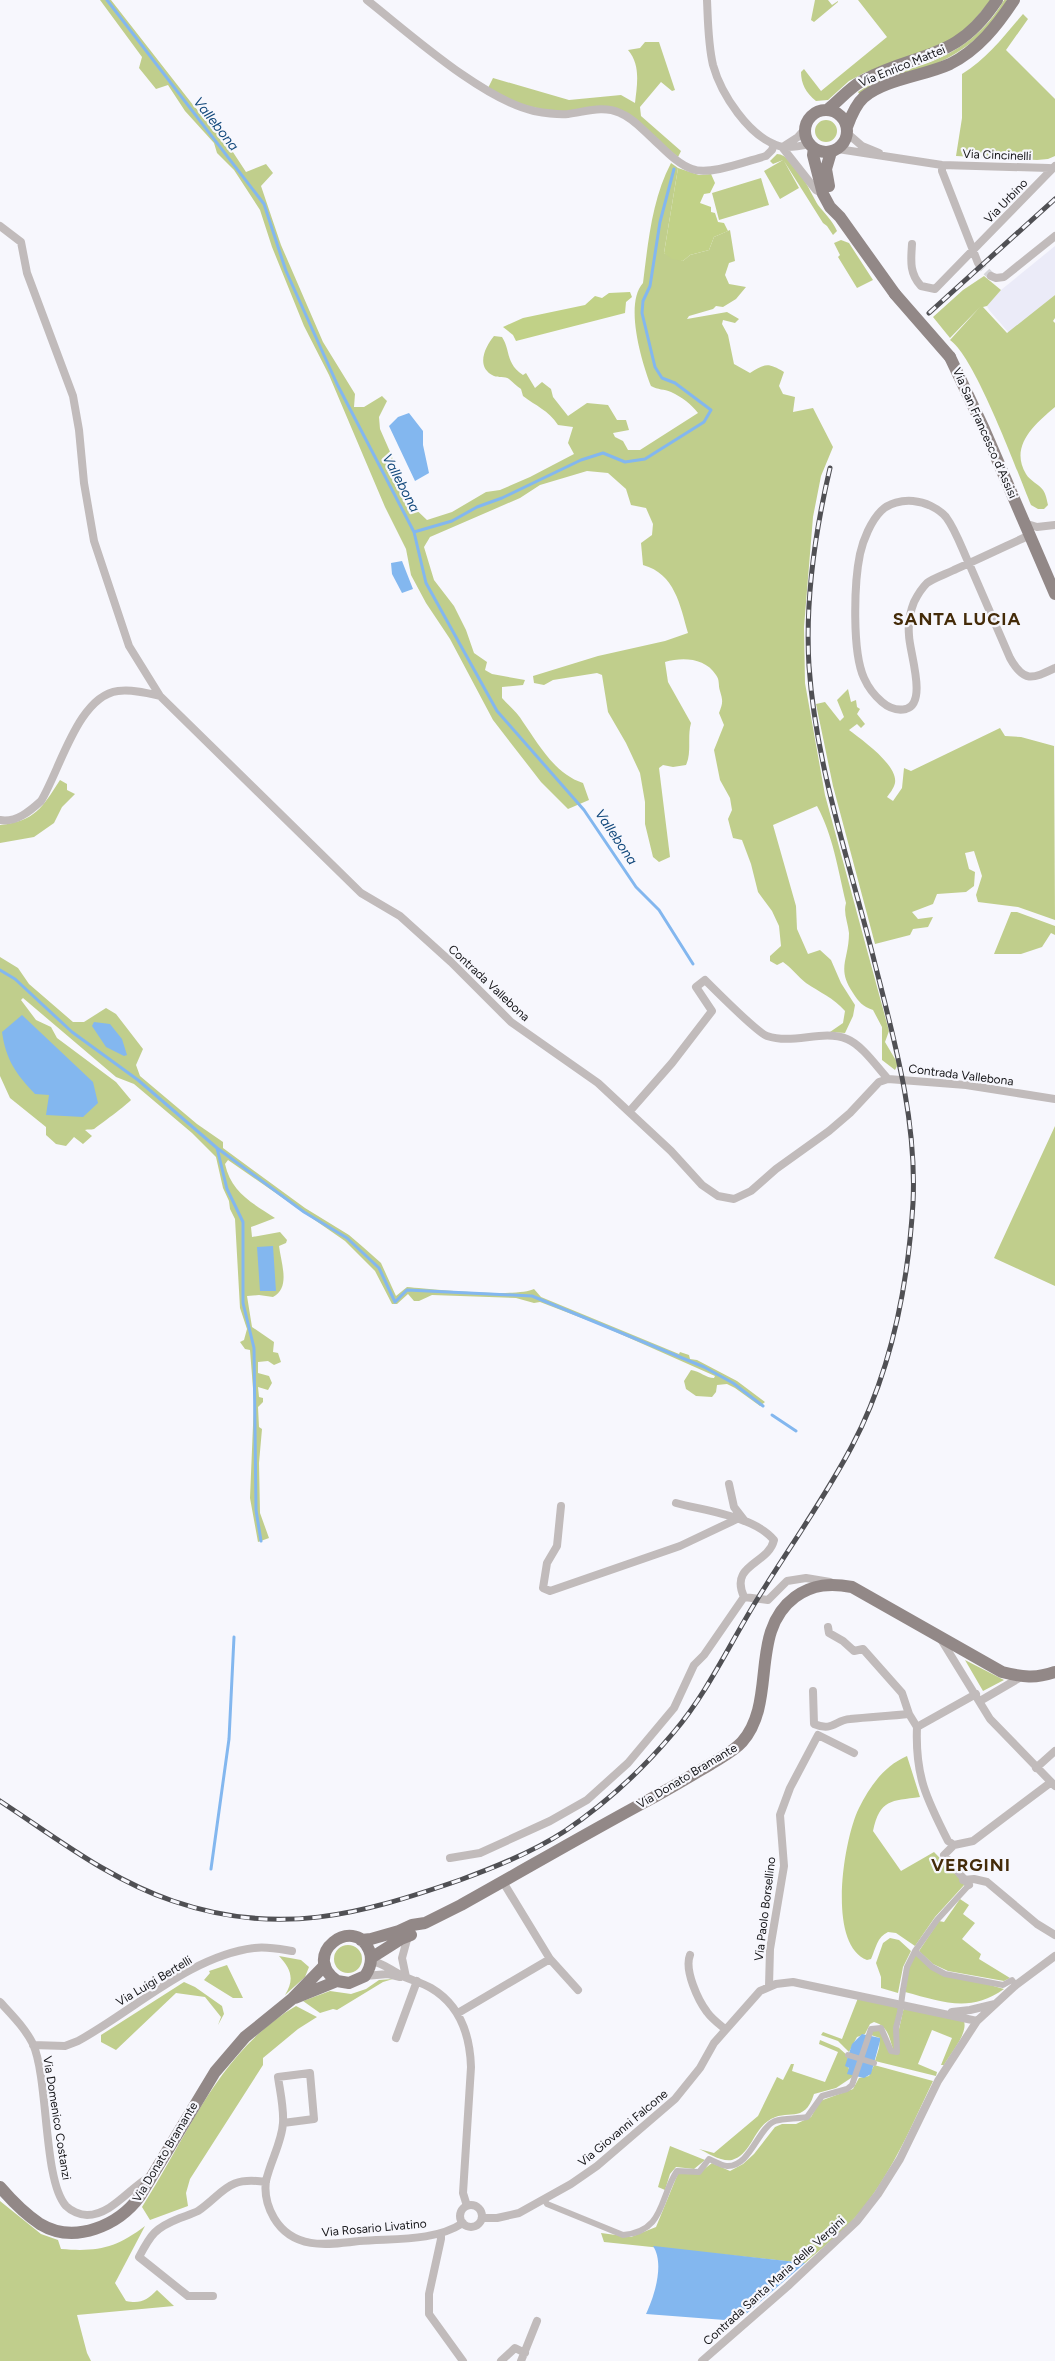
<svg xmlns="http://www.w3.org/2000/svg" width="1055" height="2361" viewBox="0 0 1055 2361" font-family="Figtree,sans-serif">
<rect width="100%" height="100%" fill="#f7f7fd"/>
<!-- built -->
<path fill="#ebebf8" d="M1055 246V295L1009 333 989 310 987 306 1001 290Z"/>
<!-- green -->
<path fill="#c0ce8c" d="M100 0H111L193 105 227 143 246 172 266 164 273 173 261 186 281 245 323 342 355 394 354 407H364L382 396 387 401 379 417 380 429 391 454 407 501 427 520 452 512 486 492 500 490 530 477 574 454 568 443 573 427 558 425C548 410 536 406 523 396L521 389C516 386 513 382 509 379 505 376 498 378 494 376 475 367 485 347 494 336L502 337C511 351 505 363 523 375L526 373 535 388 542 382 551 389 553 397 568 416 587 403 608 405 617 420H626L629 430 613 433 615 437 623 441 628 450H640L698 413C691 404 682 397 671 392 664 389 658 390 651 386 642 363 624 304 643 283 648 243 652 199 671 163L678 168 664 253 683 261 690 255 709 250 714 237 730 230 735 261 729 263 725 275 729 284 746 287 736 299 723 307 716 306 713 309 689 316 687 319 727 312 739 319 735 323 723 320 722 324 728 335 734 364 750 373C766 363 768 363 784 372L779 386 783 394 795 397 793 412 813 408 833 447 821 476 813 517 804 627 805 683 825 795 889 1031 885 1042 898 1064 895 1070 882 1060V1027L873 1010C862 1006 859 1002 853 993 836 968 849 960 849 933 848 923 843 913 846 903 838 870 833 835 817 806L773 825 796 906 797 929 808 954 820 950 831 960 841 983 855 1005 853 1016 845 1033 830 1032 843 1023 845 1011C834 998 819 992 806 983 798 977 792 968 783 962L777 965 770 961V956L781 946 779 926 772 911 758 892 751 864 742 840 733 838 728 819 732 810 730 798 720 780 714 750 724 725 719 713C723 703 723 701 720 691 718 685 720 680 716 675 705 658 683 657 665 662L668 682 691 723C687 737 692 752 686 765L673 767 663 765 659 768 670 857 659 862 653 857 645 824V802L640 773 626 743 608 712 602 675 597 673 553 680 544 685 534 683 533 676 598 656 665 641 688 633C680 605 675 574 643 565L641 543 652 535 653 524 646 508 631 505 626 489 608 473 587 471 540 485 520 498 430 537 424 547 434 580 454 606 466 630 474 653 487 662 485 670 492 674 525 680 523 685 502 687V698C509 706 518 713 523 722 539 745 555 774 583 783L589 800 568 809 541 782 493 720 450 639 426 603 411 575 406 549 385 507 329 375 304 326 272 247 260 210 234 170 217 153 214 143 185 111 168 85 156 89 139 68 142 57Z
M815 0H828L832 5 838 1V2L814 22 811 20Z
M858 0H991L959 38 864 73 849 81 828 100 816 101C806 93 801 84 801 72L804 69 821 91 887 37Z
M1004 0H1007C1003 7 998 16 992 23 959 62 906 76 860 95L858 92C878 78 902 72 925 64 959 52 986 31 1004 0Z
M1023 14 1028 19 1006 50 1055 99V156L1048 159 1037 160 956 156 962 118V74C987 59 1004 36 1023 14Z
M645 42H659L675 90 672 91 661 82 640 107 641 116 681 151 678 157 620 110 554 112 519 104 488 88 493 78 569 100 621 95 635 103C637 85 641 65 628 50L640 48Z
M815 131a11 11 0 1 1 22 0a11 11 0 1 1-22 0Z
M777 154C795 155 810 192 818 205 825 214 832 220 837 231L833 235 827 226 823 223 784 161 799 188 780 199 764 171 783 160 773 164 770 161Z
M761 178 769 205 719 220 712 193Z
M841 240 849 243 873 280 857 288 838 257 840 255 834 243Z
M984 276 1001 290 987 306 983 307 1007 333 1055 295V318L1053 321 1055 323V407C1035 424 1009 446 1026 474 1030 481 1039 484 1043 490 1046 494 1047 501 1048 505L1044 509H1038L1031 505C1017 471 975 357 950 340L980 307 950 338 933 317 963 290Z
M848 689 851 702 856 700 857 707 860 709 857 714 865 724 861 728 857 724 849 730C862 740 898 765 895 783 894 788 890 793 887 797L893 801 902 788 904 768 911 771 1000 728 1005 736 1021 737 1054 746 1055 920 1018 907 978 902 976 895 982 876 974 851 965 853 969 869 975 872 974 886 966 892 937 894 933 904 912 912 918 919 933 917 928 927 913 929 910 935 875 944 833 786 816 704 825 702 840 721 844 717 837 700Z
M60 780 67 784V790L75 794 62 807 54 823 34 837 0 843V825C35 821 42 808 60 780Z
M1011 912H1017L1055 926V935L1051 933 1042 947 1021 954H994Z
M0 957 18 968 29 984 73 1022H84L106 1008 116 1014 143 1049 136 1065 140 1076 197 1124 223 1142V1148L305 1208 349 1235 363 1247 381 1263 396 1296 407 1287C431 1289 516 1298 534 1289L541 1297 679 1354 680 1352 689 1355 690 1359 697 1360 737 1381 765 1402 760 1406 735 1388 727 1384 717 1385 716 1392 712 1397 696 1396 686 1389 684 1381 691 1370C700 1371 706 1378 714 1378L715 1376 600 1325 540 1302 534 1303 516 1298 432 1295 419 1301H414L408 1294 397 1304H392L375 1271 345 1241 228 1160 225 1164C231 1192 252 1203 275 1218L251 1227 252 1237 280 1232 287 1240 286 1243 279 1246C281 1263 291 1288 273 1297L259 1295 247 1296 252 1327 274 1342 273 1352 278 1353 281 1362 274 1365 268 1361 258 1362V1373L269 1376 272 1383 268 1390 258 1387 259 1397 263 1398V1402L258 1407 259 1427 262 1429 259 1463 260 1513 269 1538 258 1542 250 1498 254 1401 250 1350 245 1349 240 1342 244 1340 247 1329 240 1308 235 1219 230 1209 229 1201 223 1188 216 1157 192 1133 134 1084 116 1077 23 998 21 1000 36 1020 51 1027 57 1038 116 1082 131 1100C129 1103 97 1127 94 1129 91 1130 88 1129 85 1130L92 1136 83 1144 74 1137 66 1146 56 1144 46 1135V1127L10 1098 0 1076Z
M1055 1126V1286L994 1258Z
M965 1660 1004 1680 983 1691Z
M907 1756 920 1797C891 1801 880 1799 873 1831L901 1871 934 1852 965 1884 935 1917 915 1946 896 1933 888 1932C877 1937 876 1948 871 1959L867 1960C826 1944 844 1838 859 1808 870 1786 884 1766 907 1756Z
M960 1899 969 1905 963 1914 975 1923 962 1939 981 1954 979 1959 1010 1978 1004 1981 948 1971 933 1964 919 1951 939 1921 944 1922Z
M890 1938 899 1940 911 1951 903 1967 898 1993 881 1988V1977L876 1963 883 1943Z
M334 1959a14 14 0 1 1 28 0a14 14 0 1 1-28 0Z
M916 1953 930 1968 1004 1989C970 2013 943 2002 905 1992L909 1968Z
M279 1956 301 1960 309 1967 305 1977 285 1995C295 1979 291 1969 279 1956Z
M227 1965 243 1998H233L204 1980 210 1973 209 1971Z
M393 1979 383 1982 337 2010 333 2009 320 2013 303 2001 330 1991 351 1994 366 1989 379 1980Z
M184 1982 195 1987 222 2006 224 2014 218 2025 221 2017 205 1997 176 1993 116 2050 101 2042V2035Z
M858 1998 899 2006 894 2028 896 2049H893C889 2037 888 2026 874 2022L870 2024 865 2034 857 2037 849 2052 838 2041 821 2035 823 2032 842 2039Z
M296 2006 317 2017 298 2029 263 2058V2065L190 2179 186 2193 188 2206 150 2220 142 2207C188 2135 219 2051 296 2006Z
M904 2007 964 2021C968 2034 950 2054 944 2065H941L952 2038 932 2030 918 2064 937 2072 936 2076 875 2061 879 2048 880 2038 871 2035 872 2030 879 2029 887 2044 899 2053V2029Z
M820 2040 839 2048 848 2056 847 2066 854 2076 836 2088 814 2094C804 2126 787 2107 768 2121 753 2131 751 2154 732 2160 721 2162 708 2153 699 2149L714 2153 758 2116 777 2077 783 2080 791 2064H794L792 2071 825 2082 838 2052 819 2044Z
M874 2065 933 2081C912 2125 893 2170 863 2208 847 2229 824 2246 805 2263L604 2242 601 2233 631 2237 656 2227 679 2171 699 2173 712 2163 730 2171 743 2164 754 2154 775 2127 782 2124H796L811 2117 820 2101 853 2089 859 2078 869 2076Z
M670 2146 705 2160 694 2169 676 2167 670 2174 665 2190 658 2187Z
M0 2201 41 2234 58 2240 61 2249C98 2252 116 2248 145 2226L115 2283 126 2301C141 2304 147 2300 157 2290L174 2306 77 2315 87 2353 91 2361H0Z"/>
<!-- forest -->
<path fill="#c1d187" d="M678 168 699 175 711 174 715 183 710 193 704 194 700 203 711 207V212L715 213 718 222 724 223 728 231 714 237 709 250 690 255 683 261 672 259 664 253Z
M630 292 632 297 626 302 625 313 516 341 513 335 503 327 523 318 585 305 595 296 602 298 609 293Z"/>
<!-- water -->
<path fill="#83b7ef" d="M409 413 423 431V445L429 473 415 481 389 426 398 417Z
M402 561 413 589 402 593 392 574 391 563Z
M22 1015 93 1082 98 1103 83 1117 46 1115 49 1095 35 1094C16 1074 6 1060 2 1032Z
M94 1022 110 1024 122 1039 127 1055 124 1056 106 1047 92 1026Z
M273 1246 276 1291H260L257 1247Z
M862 2034 880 2038V2041L871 2074 864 2078 847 2074 849 2068 845 2066 852 2044Z
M653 2246H654L805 2263 738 2321 646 2314C654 2297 665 2264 653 2246Z"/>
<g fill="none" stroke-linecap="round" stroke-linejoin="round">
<!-- stream -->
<path stroke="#83b7ef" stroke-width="3" d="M107 0 264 204 286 271 337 384 414 532 426 583 497 711 584 810 636 887 659 910 693 964
M414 532 452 521 477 507 502 498 581 460 603 453 625 462 645 459 704 422 711 410 675 383 662 378 655 367 642 313 643 301 650 286 660 222 674 169
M0 970 15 979 72 1032 138 1080 217 1148 227 1189 243 1222V1303L254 1348 256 1510 261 1541
M217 1148 304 1212 347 1238 379 1268 395 1302 407 1290 532 1296 704 1367 733 1383 763 1406
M772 1415 796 1431
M211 1869 229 1739 234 1637"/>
<!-- minor-tunnel -->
<path stroke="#d5d5da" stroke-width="8" stroke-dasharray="8 4" stroke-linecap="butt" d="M978 263 991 276"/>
<!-- pedestrian -->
<path stroke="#c1bbbb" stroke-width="6" d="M969 1885 937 1920 915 1951 932 1967 945 1974 1003 1985 1012 1980 1016 1985
M903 1990 907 1967 915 1951
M848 2055 874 2063
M544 2199 547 2204 623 2235C665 2231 659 2198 677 2171L699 2172 709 2159C714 2161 722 2166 727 2166 750 2167 758 2128 775 2121 784 2118 797 2119 807 2117L822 2096 847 2089 852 2085 871 2029 881 2028 891 2051 897 2052 896 2028 900 2012"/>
<!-- minor -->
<path stroke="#c1bbbb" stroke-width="8" d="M367 0C410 34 482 99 534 111 545 113 557 115 568 114 585 112 603 105 620 113 633 118 643 130 653 139 664 149 677 164 692 169 709 176 747 161 766 156L772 150 774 144
M707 0C708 21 708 44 713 65 721 94 749 137 779 146 788 149 801 146 810 144
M847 133 862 146 879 153
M784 146 798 137 806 128
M782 147 816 190 823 194
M838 149 942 165 1049 168 1051 170
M942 165V171L978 263
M0 226 21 242 27 273 73 396 79 430 84 483 94 541 129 646 160 696
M912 244C911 260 909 273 921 286L935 289 1055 166
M991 276 996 278 1004 277 1055 236
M1024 523 1037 527 1055 525
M1030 535C1004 547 979 559 954 570 946 574 934 578 927 583 922 588 917 596 914 602 910 612 908 624 909 635 909 651 928 703 906 709 897 711 889 708 882 702 875 696 868 687 864 678 852 652 854 583 860 554 863 540 871 521 881 511 889 503 902 500 913 501 925 502 938 508 946 517 957 532 963 552 971 568 984 598 997 628 1010 658 1024 683 1032 679 1055 668
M0 820C16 823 30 811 41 801 60 770 78 696 118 691 132 689 147 693 160 696L361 893 400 916 451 962 511 1022 598 1083 671 1151 702 1185 718 1196 734 1199 751 1191 776 1169 829 1131 850 1113 879 1082 888 1079 966 1085 1055 1099
M629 1112 672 1063 712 1011 696 987 705 980C715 990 758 1033 767 1036 794 1045 822 1029 847 1039 862 1045 877 1067 888 1079
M729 1484 734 1507 744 1520
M676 1503C705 1511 754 1516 774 1540 768 1565 729 1564 744 1597L768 1600 787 1581 806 1578 830 1582
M561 1506 557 1546 547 1563 543 1588 550 1591 680 1546 737 1519
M828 1627 829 1633 843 1641 854 1651 863 1649 902 1693 909 1714 917 1727 976 1694
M942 1641 990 1719 1055 1786
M813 1691 814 1724C833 1732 835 1720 850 1719 870 1717 889 1716 909 1714
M980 1701 1021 1677
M917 1727C915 1775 926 1798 948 1841L954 1845 973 1841 1050 1783
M1036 1768 1055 1751
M954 1845 944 1855 969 1885
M450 1858 480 1853 550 1821 587 1800 628 1763 674 1708 694 1665 704 1655 744 1597
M963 1880 974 1879 987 1882 1037 1924 1055 1935
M503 1882 550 1959 578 1990
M690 1955C684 1970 698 2000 707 2012 712 2019 719 2024 725 2029
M371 1961C383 1963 389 1969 399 1974 409 1980 421 1982 431 1988 460 2005 470 2035 471 2067L463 2193 467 2206
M365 1976 388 1974 400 1977
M406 1977 402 1958 408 1936
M769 1986 770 1949 784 1866 780 1815 790 1788 818 1735 854 1753
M0 2002C12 2015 25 2028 33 2044 49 2081 43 2181 66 2206 71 2211 80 2215 87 2215 112 2215 131 2186 151 2176
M952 2012 970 2010 995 2004
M458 2013 550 1959
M396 2038 417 1981
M33 2045 65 2046 78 2041C133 2011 190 1956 254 1948 266 1946 280 1949 292 1951
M283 2123 314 2119 310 2073 278 2077C280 2091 284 2108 283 2123 282 2142 270 2162 266 2181 264 2195 267 2206 274 2218 293 2250 327 2245 359 2241 393 2238 434 2242 463 2223
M460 2216a11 11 0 1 1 22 0a11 11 0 1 1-22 0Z
M482 2218H497L519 2213 571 2184 597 2166 675 2099 700 2068 714 2043 760 1991 776 1984 793 1982 977 2021
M441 2234V2239L429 2294V2314L463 2361
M213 2296H188L139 2257C151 2234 155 2228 180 2218 185 2216 192 2214 198 2211 225 2192 227 2176 266 2182
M501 2361 515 2348 525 2353
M521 2361 537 2321
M702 2361 788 2286 857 2221 878 2194 900 2159 938 2081 977 2021 1016 1985 1055 1956"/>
<!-- primary -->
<path stroke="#928887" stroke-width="12" d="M827 110C839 101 849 88 862 81 920 50 955 63 997 0
M805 131a21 21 0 1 1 42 0a21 21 0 1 1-42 0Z
M847 127C851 116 856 104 864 97 886 79 924 76 950 64 978 50 997 26 1014 0
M814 148 813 155 823 194 830 207 840 217 895 294
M829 186 826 169 831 152
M950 357 984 429 1055 594
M361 1940 371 1939 399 1931 412 1925 425 1923 461 1905C522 1871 582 1836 643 1803 666 1791 689 1777 711 1764 722 1757 734 1751 742 1742 778 1701 748 1632 795 1597 813 1584 831 1583 852 1587L1002 1672C1022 1677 1036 1679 1055 1672
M371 1958 401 1939 411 1935
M295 1998 337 1981 349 1983 365 1976C371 1967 373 1959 369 1950 354 1914 299 1955 337 1981
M0 2187C12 2201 25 2214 40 2224 75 2245 119 2225 140 2196L215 2072 245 2037 292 1999 325 1965"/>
<defs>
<path id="rail" d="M929 313 1055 199
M0 1801C55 1837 110 1880 173 1901 278 1937 359 1915 460 1880 496 1867 533 1852 565 1831 605 1804 643 1769 674 1732 708 1692 730 1643 758 1598 789 1548 824 1499 852 1446 891 1372 908 1285 913 1203 917 1121 895 1043 875 964 851 867 816 768 809 666 805 600 815 532 830 468"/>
</defs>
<!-- rail casing -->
<use href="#rail" stroke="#505054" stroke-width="5"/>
<!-- rail -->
<use href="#rail" stroke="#f7f7fd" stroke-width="3" stroke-dasharray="9" stroke-linecap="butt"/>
<!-- pedestrian-bridge -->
<path stroke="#c1bbbb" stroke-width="6" d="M900 2012 903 1990"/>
<!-- primary-bridge -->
<path stroke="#928887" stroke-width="12" d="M895 294 950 357"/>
</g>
<g text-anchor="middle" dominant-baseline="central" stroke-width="4.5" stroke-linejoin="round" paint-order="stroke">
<!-- street labels -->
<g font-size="12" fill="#141417" stroke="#f7f7fd">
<text transform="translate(902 66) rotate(-22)">Via Enrico Mattei</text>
<text transform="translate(997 155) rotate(2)">Via Cincinelli</text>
<text transform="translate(1006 201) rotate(-46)">Via Urbino</text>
<text transform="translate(985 433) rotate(66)">Via San Francesco d'Assisi</text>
<text transform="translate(489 983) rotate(43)">Contrada Vallebona</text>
<text transform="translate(961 1075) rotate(7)">Contrada Vallebona</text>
<text transform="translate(687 1776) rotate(-31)">Via Donato Bramante</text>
<text transform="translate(765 1909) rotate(-83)">Via Paolo Borsellino</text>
<text transform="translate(154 1981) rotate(-31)">Via Luigi Bertelli</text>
<text transform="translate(57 2118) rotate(81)">Via Domenico Costanzi</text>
<text transform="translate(623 2128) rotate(-40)">Via Giovanni Falcone</text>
<text transform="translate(165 2152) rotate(-59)">Via Donato Bramante</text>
<text transform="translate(374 2228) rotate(-5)">Via Rosario Livatino</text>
<text transform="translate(774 2281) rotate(-42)">Contrada Santa Maria delle Vergini</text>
</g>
<!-- water labels -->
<g font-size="14" font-style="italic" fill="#11487b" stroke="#f7f7fd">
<text transform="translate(216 124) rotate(52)">Vallebona</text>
<text transform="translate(401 483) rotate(62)">Vallebona</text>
<text transform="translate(616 837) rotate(56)">Vallebona</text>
</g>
<!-- district labels -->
<g font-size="18" font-weight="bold" letter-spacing="1" fill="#442b09" stroke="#f7f7fd">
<text x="957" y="619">SANTA LUCIA</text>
<text x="971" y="1865">VERGINI</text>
</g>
</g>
</svg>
